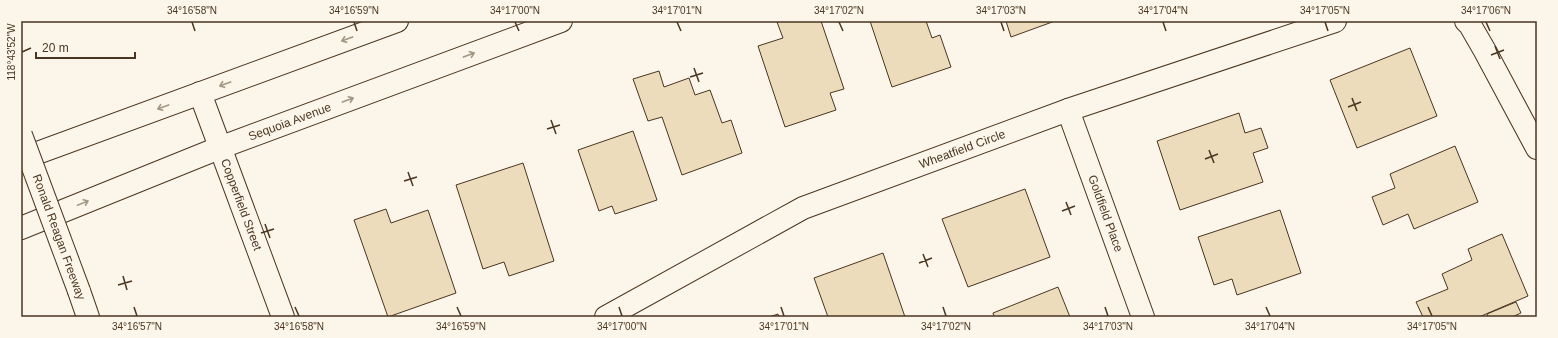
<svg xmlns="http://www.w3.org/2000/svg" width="1558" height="338" viewBox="0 0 1558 338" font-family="Helvetica,sans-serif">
<rect width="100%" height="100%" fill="#fbf6e9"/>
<!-- building -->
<path fill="#ecdcbc" stroke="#4a3520" d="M781 21H821L844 89 830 93 836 110 785 127 758 46 783 38 777 22Z
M870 21H926L932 38 940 35 951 67 892 87Z
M1006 21H1055L1011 37Z
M1410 48 1437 116 1357 148 1330 80Z
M659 71 664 87 689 78 695 95 710 90 722 123 731 120 742 153 682 175 662 117 648 121 633 79Z
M1239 113 1245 133 1261 128 1268 148 1253 153 1263 182 1180 210 1157 141Z
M633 131 657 200 615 214 612 206 599 211 578 150Z
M1455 146 1478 202 1414 229 1408 214 1383 225 1372 197 1395 188 1390 174Z
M523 163 554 261 509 276 504 262 483 269 456 185Z
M1025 189 1050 257 968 287 942 219Z
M386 209 391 223 428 210 456 293 388 317 354 220Z
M1280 210 1301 273 1237 295 1232 279 1214 285 1198 237Z
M1502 234 1528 296 1479 317H1423L1416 302 1448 289 1442 274 1472 260 1468 249Z
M883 253 905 317H828L814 278Z
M1058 287 1070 317H994L993 313Z
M1516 302 1521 313 1512 317H1488L1487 314Z
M778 314 779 317H769Z"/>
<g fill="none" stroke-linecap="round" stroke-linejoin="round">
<defs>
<g id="minor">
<path d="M1466 21 1470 25 1485 51 1537 148"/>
<path id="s1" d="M200 93 283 317"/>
<path id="s2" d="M1068 110 1143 317"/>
<path id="s3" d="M606 317 803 208 1068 110 1335 21"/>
</g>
<g id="secondary">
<path d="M21 159 397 21"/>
<path id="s4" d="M21 228 219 148 561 21"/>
</g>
<path id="motorway" d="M79 291 88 317"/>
</defs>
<!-- minor casing -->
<use href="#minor" stroke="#4a3520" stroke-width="24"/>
<!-- secondary casing -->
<use href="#secondary" stroke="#4a3520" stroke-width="24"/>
<!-- motorway casing -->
<use href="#motorway" stroke="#4a3520" stroke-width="24"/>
<!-- minor -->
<use href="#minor" stroke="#fbf6e9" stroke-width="22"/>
<!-- secondary -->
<use href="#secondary" stroke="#fbf6e9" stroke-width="22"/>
<!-- motorway -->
<use href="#motorway" stroke="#fbf6e9" stroke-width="22"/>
<defs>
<path id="motorway-bridge" d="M21 135 79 291"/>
</defs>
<!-- motorway-bridge casing -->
<use href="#motorway-bridge" stroke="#4a3520" stroke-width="24" stroke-linecap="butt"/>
<!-- motorway-bridge -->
<use href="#motorway-bridge" stroke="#fbf6e9" stroke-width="22"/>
</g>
<!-- one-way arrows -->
<defs><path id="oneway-shaft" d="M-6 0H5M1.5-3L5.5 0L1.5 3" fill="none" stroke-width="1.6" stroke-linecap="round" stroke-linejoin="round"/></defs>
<g stroke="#a29684">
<use href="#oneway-shaft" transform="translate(347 39) rotate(160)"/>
<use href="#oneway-shaft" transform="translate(469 55) rotate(-20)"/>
<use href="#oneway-shaft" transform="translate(225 84) rotate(160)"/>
<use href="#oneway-shaft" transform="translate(348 100) rotate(-20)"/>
<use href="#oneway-shaft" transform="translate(163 107) rotate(160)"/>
<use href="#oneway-shaft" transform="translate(83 203) rotate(-22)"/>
</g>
<!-- ticks -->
<path fill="none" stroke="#4a3520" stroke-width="1.5" d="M192 22 195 31M354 22 357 31M515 22 519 31M677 22 681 31M839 22 843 31M1001 22 1004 31M1163 22 1166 31M1325 22 1328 31M1486 22 1490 31M1495 46 1500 59M22 52 31 48M1491 55 1504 50M694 68 699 82M690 77 703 73M1352 98 1357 111M1348 107 1361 102M551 120 556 134M547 129 560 125M1209 150 1214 163M1205 159 1218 154M408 172 413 186M404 181 417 177M1066 202 1071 215M1062 211 1075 206M265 224 270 238M261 233 274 229M923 254 928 267M919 263 932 258M123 276 127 290M118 285 132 281M134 307 137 316M295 307 299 316M457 307 461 316M619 307 622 316M781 307 784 316M943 307 946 316M1105 307 1108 316M1266 307 1270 316M1428 307 1432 316"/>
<g text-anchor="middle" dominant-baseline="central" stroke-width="3" stroke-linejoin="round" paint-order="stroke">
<!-- street labels -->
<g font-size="12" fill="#4a3520" stroke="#fbf6e9">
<text stroke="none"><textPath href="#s4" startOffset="289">Sequoia Avenue</textPath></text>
<text stroke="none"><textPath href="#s3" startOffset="395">Wheatfield Circle</textPath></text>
<text stroke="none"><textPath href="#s1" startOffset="119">Copperfield Street</textPath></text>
<text stroke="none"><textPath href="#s2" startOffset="110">Goldfield Place</textPath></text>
<text transform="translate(59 237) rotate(70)">Ronald Reagan Freeway</text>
</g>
</g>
<!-- border -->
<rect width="1558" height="338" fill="none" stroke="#fbf6e9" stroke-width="44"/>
<!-- scale -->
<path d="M36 52v6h99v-6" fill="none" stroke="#4a3520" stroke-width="2"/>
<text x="42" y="52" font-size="12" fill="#4a3520" stroke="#fbf6e9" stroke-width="3" paint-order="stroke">20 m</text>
<rect x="22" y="22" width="1514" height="294" fill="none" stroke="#4a3520" stroke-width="1.5"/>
<g font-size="10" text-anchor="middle" fill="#4a3520">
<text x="192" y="14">34°16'58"N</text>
<text x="354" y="14">34°16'59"N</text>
<text x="515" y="14">34°17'00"N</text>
<text x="677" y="14">34°17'01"N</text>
<text x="839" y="14">34°17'02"N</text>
<text x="1001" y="14">34°17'03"N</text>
<text x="1163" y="14">34°17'04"N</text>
<text x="1325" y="14">34°17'05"N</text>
<text x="1486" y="14">34°17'06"N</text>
<text transform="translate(11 52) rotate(-90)" y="4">118°43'52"W</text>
<text x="137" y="330">34°16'57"N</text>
<text x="299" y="330">34°16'58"N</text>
<text x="461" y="330">34°16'59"N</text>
<text x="622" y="330">34°17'00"N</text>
<text x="784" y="330">34°17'01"N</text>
<text x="946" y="330">34°17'02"N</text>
<text x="1108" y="330">34°17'03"N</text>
<text x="1270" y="330">34°17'04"N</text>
<text x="1432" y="330">34°17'05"N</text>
</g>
</svg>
